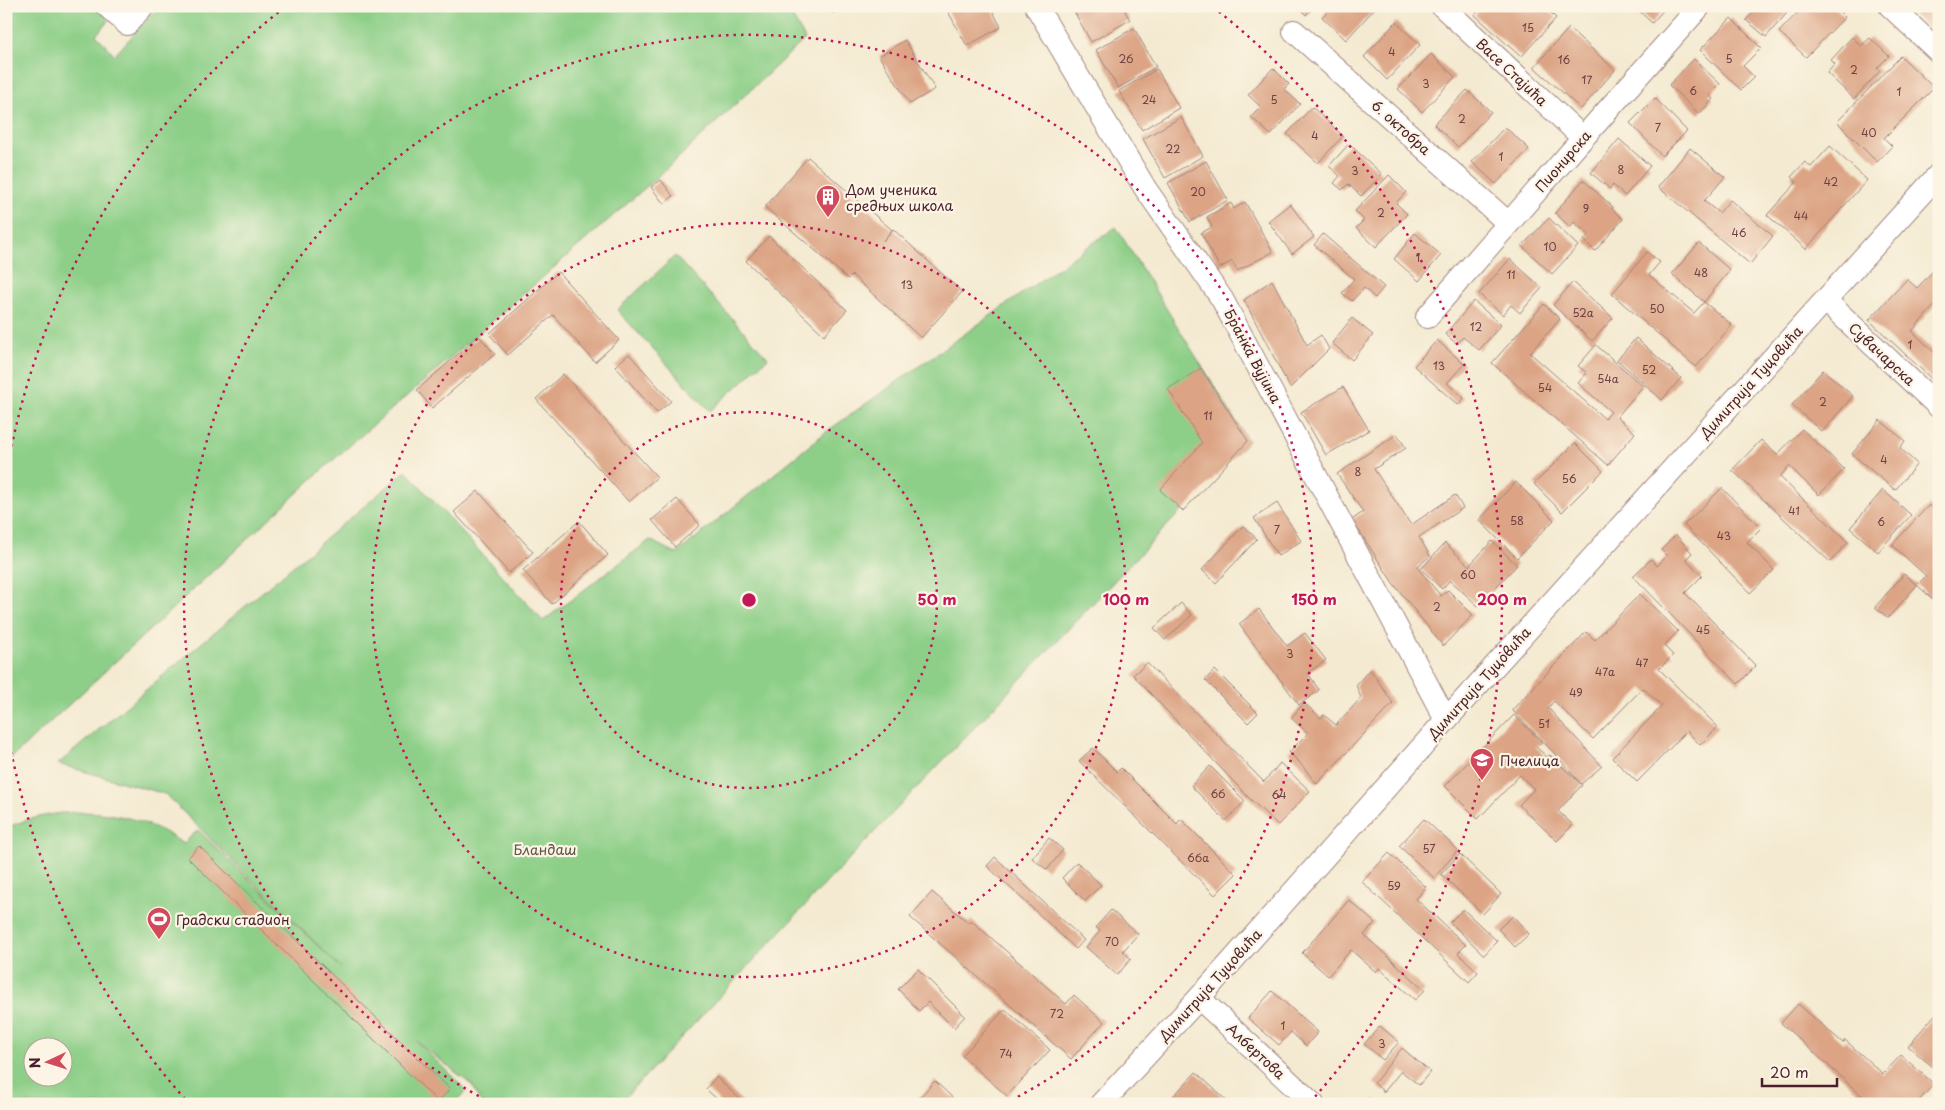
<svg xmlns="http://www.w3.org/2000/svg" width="1945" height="1110" viewBox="0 0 1945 1110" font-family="'Playpen Sans',sans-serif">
<rect width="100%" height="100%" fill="#fcf5e5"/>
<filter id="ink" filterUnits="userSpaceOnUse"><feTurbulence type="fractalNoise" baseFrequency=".02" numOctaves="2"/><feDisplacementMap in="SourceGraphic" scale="10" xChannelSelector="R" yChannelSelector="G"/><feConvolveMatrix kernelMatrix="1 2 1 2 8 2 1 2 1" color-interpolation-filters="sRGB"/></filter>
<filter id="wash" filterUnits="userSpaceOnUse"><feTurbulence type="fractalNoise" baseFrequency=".0096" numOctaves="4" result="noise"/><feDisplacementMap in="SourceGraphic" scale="20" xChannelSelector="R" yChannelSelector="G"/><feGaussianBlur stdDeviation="1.12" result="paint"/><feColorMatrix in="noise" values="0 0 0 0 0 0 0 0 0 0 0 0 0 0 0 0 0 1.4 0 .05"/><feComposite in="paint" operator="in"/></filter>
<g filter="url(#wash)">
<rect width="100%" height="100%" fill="#f4ead1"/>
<!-- green -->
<path fill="#8dcf88" stroke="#6c775a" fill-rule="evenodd" d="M6 6H121L96 35 115 55 159 6H786L805 39 661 174 323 469 6 763Z
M1116 227 1248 441 843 865 619 1104H481L473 1086 416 1041 467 1091 457 1100 460 1104H6V828C61 803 134 807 183 844L198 830 341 968 165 794 58 764 406 471 543 621 650 540 676 554 826 432ZM32 1048H62V1078H32Z
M675 256 768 358 710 411 617 310Z"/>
<g id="blocks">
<!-- building -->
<path fill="#dca485" d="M828 6H843L832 13Z
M945 6H990L1001 27 967 46Z
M1071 6H1122L1130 20 1091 42Z
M1297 6H1315L1306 15Z
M1332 6H1377L1346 40 1322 17Z
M1483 6H1544L1556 18 1521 57 1475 15Z
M1634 6H1667L1652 23Z
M1755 6H1793L1766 37 1746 20 1757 8Z
M1804 6H1834L1845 17 1806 57 1779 32Z
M1905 6H1939V39Z
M1731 18 1761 48 1743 66 1754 77 1741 90 1700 50Z
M1396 22 1420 45 1387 80 1364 57Z
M1134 28 1156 67 1118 88 1096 50Z
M1569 28 1615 70 1581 109 1534 67Z
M1852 37 1861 46 1870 38 1889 56 1877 68 1880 71 1854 99 1827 73 1835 64 1831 60Z
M905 40 935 89 910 104 879 56Z
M1431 54 1455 77 1422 112 1398 89Z
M1901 56 1934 88 1884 138 1892 146 1877 162 1837 122Z
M1694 59 1720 84 1709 95 1713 99 1699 114 1669 85Z
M1273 68 1289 84 1284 89 1300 104 1271 135 1251 117 1261 107 1248 95Z
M1157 69 1179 108 1142 130 1119 91Z
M1467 90 1491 112 1458 147 1434 124Z
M1655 98 1687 131 1662 156 1630 123Z
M1312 107 1343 136 1318 163 1287 134Z
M1181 117 1203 156 1165 178 1143 139Z
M1505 127 1529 149 1496 184 1472 162Z
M1619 139 1650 166 1625 196 1613 185 1610 189 1591 173Z
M1349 144 1382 174 1361 196 1348 184 1342 190 1334 183 1340 176 1329 166Z
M1830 146 1867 180 1806 249 1767 215 1797 182 1791 177 1805 162 1811 167Z
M1690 148 1725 177 1704 201 1719 213 1730 200 1773 236 1750 264 1658 187Z
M808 157 892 230 883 241 893 229 962 292 921 338 852 275 848 279 765 207Z
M1206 161 1228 200 1190 222 1168 183Z
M1389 175 1406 192 1396 203 1407 214 1376 247 1356 228 1364 220 1355 211Z
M661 180 673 196 664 204 651 187Z
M1583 180 1613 207 1612 209 1623 219 1595 251 1584 240 1589 235 1574 222 1570 227 1555 213Z
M1245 202 1273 252 1237 271 1232 261 1220 268 1201 233 1212 227 1207 217 1231 203 1234 209Z
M1290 204 1314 237 1292 254 1268 221Z
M1549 218 1578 246 1552 274 1522 246Z
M1415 233 1441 255 1419 281 1394 259Z
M1323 234 1384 287 1375 298 1364 288 1352 301 1342 293 1354 279 1314 245Z
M769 236 847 310 824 335 746 261Z
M1699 243 1730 270 1704 302 1732 325 1696 367 1612 294 1647 252 1660 262 1649 275 1694 313 1704 302 1672 274Z
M1510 259 1542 288 1520 313 1511 305 1503 315 1479 294Z
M1939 265V308L1935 305 1912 331 1939 357V386L1869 320 1907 279 1917 288Z
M558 272 619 340 595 362 553 315 508 355 489 334Z
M1272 280 1307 345 1321 335 1329 349 1290 388 1244 300Z
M1573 282 1613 318 1592 341 1553 305Z
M1474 301 1501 325 1479 350 1463 337 1457 344 1445 334Z
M1544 304 1560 319 1530 353 1605 419 1611 412 1578 383 1587 373 1578 366 1596 345 1643 386 1617 417 1635 433 1608 465 1492 363Z
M1352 318 1373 335 1352 360 1332 343Z
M479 336 495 354 432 408 417 390Z
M1636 338 1681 378 1662 400 1617 360Z
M1437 340 1464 364 1447 383 1464 398 1458 405 1414 366Z
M629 354 671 401 657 413 615 366Z
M1201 368 1248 441 1183 511 1160 490 1202 443 1168 389Z
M1823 370 1853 396 1822 432 1792 405Z
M563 374 657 477 629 502 536 399Z
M1343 387 1369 430 1326 455 1301 412Z
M1880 420 1905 441 1900 448 1917 464 1895 490 1852 454Z
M1802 429 1844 469 1819 495 1789 466 1780 477 1848 542 1830 562 1732 470 1761 440 1777 455Z
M1397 434 1406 448 1374 469 1411 525 1455 495 1463 508 1419 537 1430 556 1417 567 1441 596 1448 590 1473 615 1443 646 1393 583 1352 520 1363 512 1337 474Z
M1575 443 1603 471 1562 512 1534 484Z
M1516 482 1554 520 1517 558 1479 520Z
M1722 488 1761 528 1747 542 1774 570 1750 593 1684 525Z
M1883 490 1911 515 1878 552 1850 528Z
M478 491 533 552 509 573 454 512Z
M677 499 700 525 675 547 652 520Z
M1277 503 1301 541 1278 556 1254 518Z
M1929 505 1939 514V601L1937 603 1917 585 1926 576 1892 545Z
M579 521 608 555 552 604 523 570Z
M1243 526 1257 539 1216 583 1202 570Z
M1676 535 1692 553 1686 559 1702 576 1685 593 1756 666 1738 684 1633 576 1651 559 1657 566 1667 556 1661 550Z
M1492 541 1517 565 1478 606 1450 580 1442 589 1421 569 1445 543 1469 566Z
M1904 574 1917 585 1888 618 1875 607Z
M1640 594 1678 631 1664 646 1673 655 1659 669 1718 727 1700 745 1687 731 1637 782 1612 758 1662 706 1643 688 1593 739 1554 701 1548 708 1602 766 1581 784 1555 754 1512 710 1586 632 1595 640Z
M1181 603 1192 615 1165 640 1154 628Z
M1259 609 1287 646 1305 633 1326 660 1308 673 1319 690 1299 705 1239 624Z
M1147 663 1264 782 1280 763 1310 791 1278 825 1249 798 1133 675Z
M1370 669 1393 703 1317 784 1300 763 1289 752 1308 733 1291 718 1304 703 1321 718 1324 715 1336 725 1361 698 1356 685Z
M1215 670 1258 713 1248 723 1205 680Z
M1514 715 1542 742 1536 747 1547 757 1550 755 1582 785 1558 811 1573 825 1557 841 1519 805 1534 789 1520 775 1478 819 1445 786Z
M1093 748 1117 772 1121 768 1177 824 1181 819 1236 874 1215 895 1079 761Z
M1210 766 1245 801 1226 821 1191 786Z
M1424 819 1458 850 1434 878 1399 846Z
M1049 838 1063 850 1047 870 1032 858Z
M199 846 450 1089 438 1102 188 858Z
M1389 853 1426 887 1416 899 1466 945 1458 953 1478 972 1469 982 1362 882Z
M1460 854 1501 894 1483 914 1441 874Z
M995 857 1084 940 1076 949 987 866Z
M1077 862 1101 885 1085 901 1062 878Z
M932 892 969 923 971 920 1066 1004 1074 995 1104 1022 1071 1059 910 917Z
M1349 900 1375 923 1364 935 1425 990 1415 1000 1379 968 1376 972 1351 950 1328 976 1302 953Z
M1463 909 1497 941 1484 955 1450 922Z
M1111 910 1138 934 1123 951 1131 959 1117 975 1086 947 1100 931 1096 927Z
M1513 916 1529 934 1515 947 1498 929Z
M918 969 965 1016 954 1028 928 1002 919 1011 898 989Z
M1272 991 1318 1032 1306 1046 1291 1032 1279 1045 1248 1018Z
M1798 1004 1843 1043 1845 1040 1883 1074 1901 1055 1934 1084 1916 1104H1871L1781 1023Z
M1005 1009 1050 1050 1007 1096 962 1056Z
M1939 1010V1072L1908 1046Z
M1380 1026 1399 1042 1383 1060 1364 1044Z
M1402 1048 1430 1072 1419 1085 1401 1071 1384 1092 1374 1083Z
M1196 1072 1228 1102 1227 1104H1166Z
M716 1077 745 1104H722L706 1089Z
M935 1081 959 1104H913Z
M1375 1099 1380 1104H1371Z"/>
</g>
</g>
<g filter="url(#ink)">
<use href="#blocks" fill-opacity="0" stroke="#9f847e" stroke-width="1"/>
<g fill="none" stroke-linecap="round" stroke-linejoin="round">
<defs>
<path id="minor" d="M107 6 127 24 143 6
M1036 6 1145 188 1222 299 1446 720
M1442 6 1583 138
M1890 6 1939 52
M1294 31 1508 223
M1825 300 1939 407
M1427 317 1583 138 1700 6
M1199 998 1313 1104
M1101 1104 1199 998 1446 720 1939 174"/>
</defs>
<!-- minor casing -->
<use href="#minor" stroke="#9f847e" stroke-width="24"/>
<!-- minor -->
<use href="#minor" stroke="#fff" stroke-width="22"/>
</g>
</g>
<!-- distance rings -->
<g fill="none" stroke="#c2185b" stroke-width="2.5" stroke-dasharray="2.5 5">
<circle cx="749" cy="600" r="188"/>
<circle cx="749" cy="600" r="377"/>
<path d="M492 1103A565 565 0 1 1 1006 1103"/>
<path d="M185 1099A753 753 0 0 1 6 724M6 476A753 753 0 0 1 285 7M1213 7A753 753 0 0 1 1313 1099"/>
</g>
<!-- icons -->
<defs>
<symbol id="building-pin" viewBox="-11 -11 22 30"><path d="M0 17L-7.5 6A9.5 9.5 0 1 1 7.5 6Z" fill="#d1495b" stroke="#fcf5e5"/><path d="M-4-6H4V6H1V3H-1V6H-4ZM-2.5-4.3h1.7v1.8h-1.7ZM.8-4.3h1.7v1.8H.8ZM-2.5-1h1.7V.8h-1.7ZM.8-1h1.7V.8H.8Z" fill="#fff"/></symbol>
<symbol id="school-pin" viewBox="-11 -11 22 30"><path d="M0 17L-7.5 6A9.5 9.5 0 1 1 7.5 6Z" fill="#d1495b" stroke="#fcf5e5"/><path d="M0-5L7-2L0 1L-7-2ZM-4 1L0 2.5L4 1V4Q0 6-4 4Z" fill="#fff"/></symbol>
<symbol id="stadium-pin" viewBox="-11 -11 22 30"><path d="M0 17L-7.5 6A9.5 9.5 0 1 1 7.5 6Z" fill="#d1495b" stroke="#fcf5e5"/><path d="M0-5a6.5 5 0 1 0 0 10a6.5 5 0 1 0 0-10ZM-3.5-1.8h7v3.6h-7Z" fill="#fff"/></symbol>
</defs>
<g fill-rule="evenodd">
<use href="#building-pin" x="814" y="183" width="28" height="38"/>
<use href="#school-pin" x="1468" y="746" width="28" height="38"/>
<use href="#stadium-pin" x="145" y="905" width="28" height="38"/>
</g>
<g text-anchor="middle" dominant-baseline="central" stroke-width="4.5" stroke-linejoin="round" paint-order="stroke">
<!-- number labels -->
<g font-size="11" fill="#6e4042">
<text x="1528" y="27">15</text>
<text x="1392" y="51">4</text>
<text x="1126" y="58">26</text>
<text x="1729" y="58">5</text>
<text x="1564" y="59">16</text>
<text x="1854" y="69">2</text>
<text x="1587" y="79">17</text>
<text x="1426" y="83">3</text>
<text x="1693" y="90">6</text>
<text x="1899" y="91">1</text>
<text x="1149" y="99">24</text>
<text x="1274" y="99">5</text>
<text x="1462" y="118">2</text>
<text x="1658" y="127">7</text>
<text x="1869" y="132">40</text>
<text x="1315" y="135">4</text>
<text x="1173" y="148">22</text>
<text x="1501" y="156">1</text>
<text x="1621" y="169">8</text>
<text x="1355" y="170">3</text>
<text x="1831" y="181">42</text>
<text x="1198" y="191">20</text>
<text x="1586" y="208">9</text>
<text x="1381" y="212">2</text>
<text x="1801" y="215">44</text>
<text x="1739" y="232">46</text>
<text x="1550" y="246">10</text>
<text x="1418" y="257">1</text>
<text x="1701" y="272">48</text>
<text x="1511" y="274">11</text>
<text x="907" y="284">13</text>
<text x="1657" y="308">50</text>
<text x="1583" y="312">52a</text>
<text x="1476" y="326">12</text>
<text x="1910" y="344">1</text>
<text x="1439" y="365">13</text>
<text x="1649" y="369">52</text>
<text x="1608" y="378">54a</text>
<text x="1545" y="387">54</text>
<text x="1823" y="401">2</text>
<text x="1208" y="415">11</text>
<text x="1884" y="459">4</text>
<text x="1358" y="471">8</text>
<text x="1569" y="478">56</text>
<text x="1794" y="510">41</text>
<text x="1517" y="520">58</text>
<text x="1881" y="521">6</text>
<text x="1277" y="529">7</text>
<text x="1724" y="535">43</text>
<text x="1468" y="574">60</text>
<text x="1437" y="606">2</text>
<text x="1703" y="629">45</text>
<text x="1290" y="653">3</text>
<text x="1642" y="662">47</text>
<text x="1605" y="671">47a</text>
<text x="1576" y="692">49</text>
<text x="1544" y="723">51</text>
<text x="1218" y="793">66</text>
<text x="1279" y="794">64</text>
<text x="1429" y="848">57</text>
<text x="1198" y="857">66a</text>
<text x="1394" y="885">59</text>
<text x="1112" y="941">70</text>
<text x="1057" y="1013">72</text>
<text x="1283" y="1025">1</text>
<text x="1382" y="1043">3</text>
<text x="1006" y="1053">74</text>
</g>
<!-- street labels -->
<g font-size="14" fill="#4a1f2b" stroke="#fcf5e5">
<text transform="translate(1512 72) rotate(43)">Васе Стајића</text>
<text transform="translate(1401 127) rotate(42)">6. октобра</text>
<text transform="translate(1563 161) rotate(-49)">Пионирска</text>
<text transform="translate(1882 354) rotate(43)">Сувачарска</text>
<text transform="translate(1253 356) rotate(62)">Бранка Вујина</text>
<text transform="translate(1751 382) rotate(-48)">Димитрија Туцовића</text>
<text transform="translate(1479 683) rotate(-48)">Димитрија Туцовића</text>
<text transform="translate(1210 985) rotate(-48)">Димитрија Туцовића</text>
<text transform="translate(1256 1051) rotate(43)">Албертова</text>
</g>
<!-- poi labels -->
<g font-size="14" fill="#4a1f2b" stroke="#fcf5e5" text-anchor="start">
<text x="846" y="189">Дом ученика<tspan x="846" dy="16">средњих школа</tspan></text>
<text x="1500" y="760">Пчелица</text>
<text x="176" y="919">Градски стадион</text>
</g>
<!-- park labels -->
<g font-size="14" fill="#5e5447" stroke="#fcf5e5">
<text x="545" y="849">Бландаш</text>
</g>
</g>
<circle cx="749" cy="600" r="8" fill="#c2185b" stroke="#fcf5e5" stroke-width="2.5"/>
<g font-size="15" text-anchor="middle" font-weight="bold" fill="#c2185b" stroke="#fcf5e5" stroke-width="4.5" stroke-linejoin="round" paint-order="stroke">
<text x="937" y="605">50 m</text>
<text x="1126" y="605">100 m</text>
<text x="1314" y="605">150 m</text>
<text x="1502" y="605">200 m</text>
</g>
<!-- margin -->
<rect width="1945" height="1110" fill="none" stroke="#fcf5e5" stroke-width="25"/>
<!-- north arrow -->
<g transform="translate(48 1062) rotate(266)"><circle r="24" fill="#fcf5e5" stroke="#b59f9b"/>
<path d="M0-4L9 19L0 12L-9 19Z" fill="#d1495b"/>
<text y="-8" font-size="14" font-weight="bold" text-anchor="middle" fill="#4a1f2b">N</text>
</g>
<!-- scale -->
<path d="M1762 1078v8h75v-8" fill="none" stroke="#4a1f2b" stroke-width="2.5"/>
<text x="1770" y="1078" font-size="15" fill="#4a1f2b" stroke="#fcf5e5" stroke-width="4" paint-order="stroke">20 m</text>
</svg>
